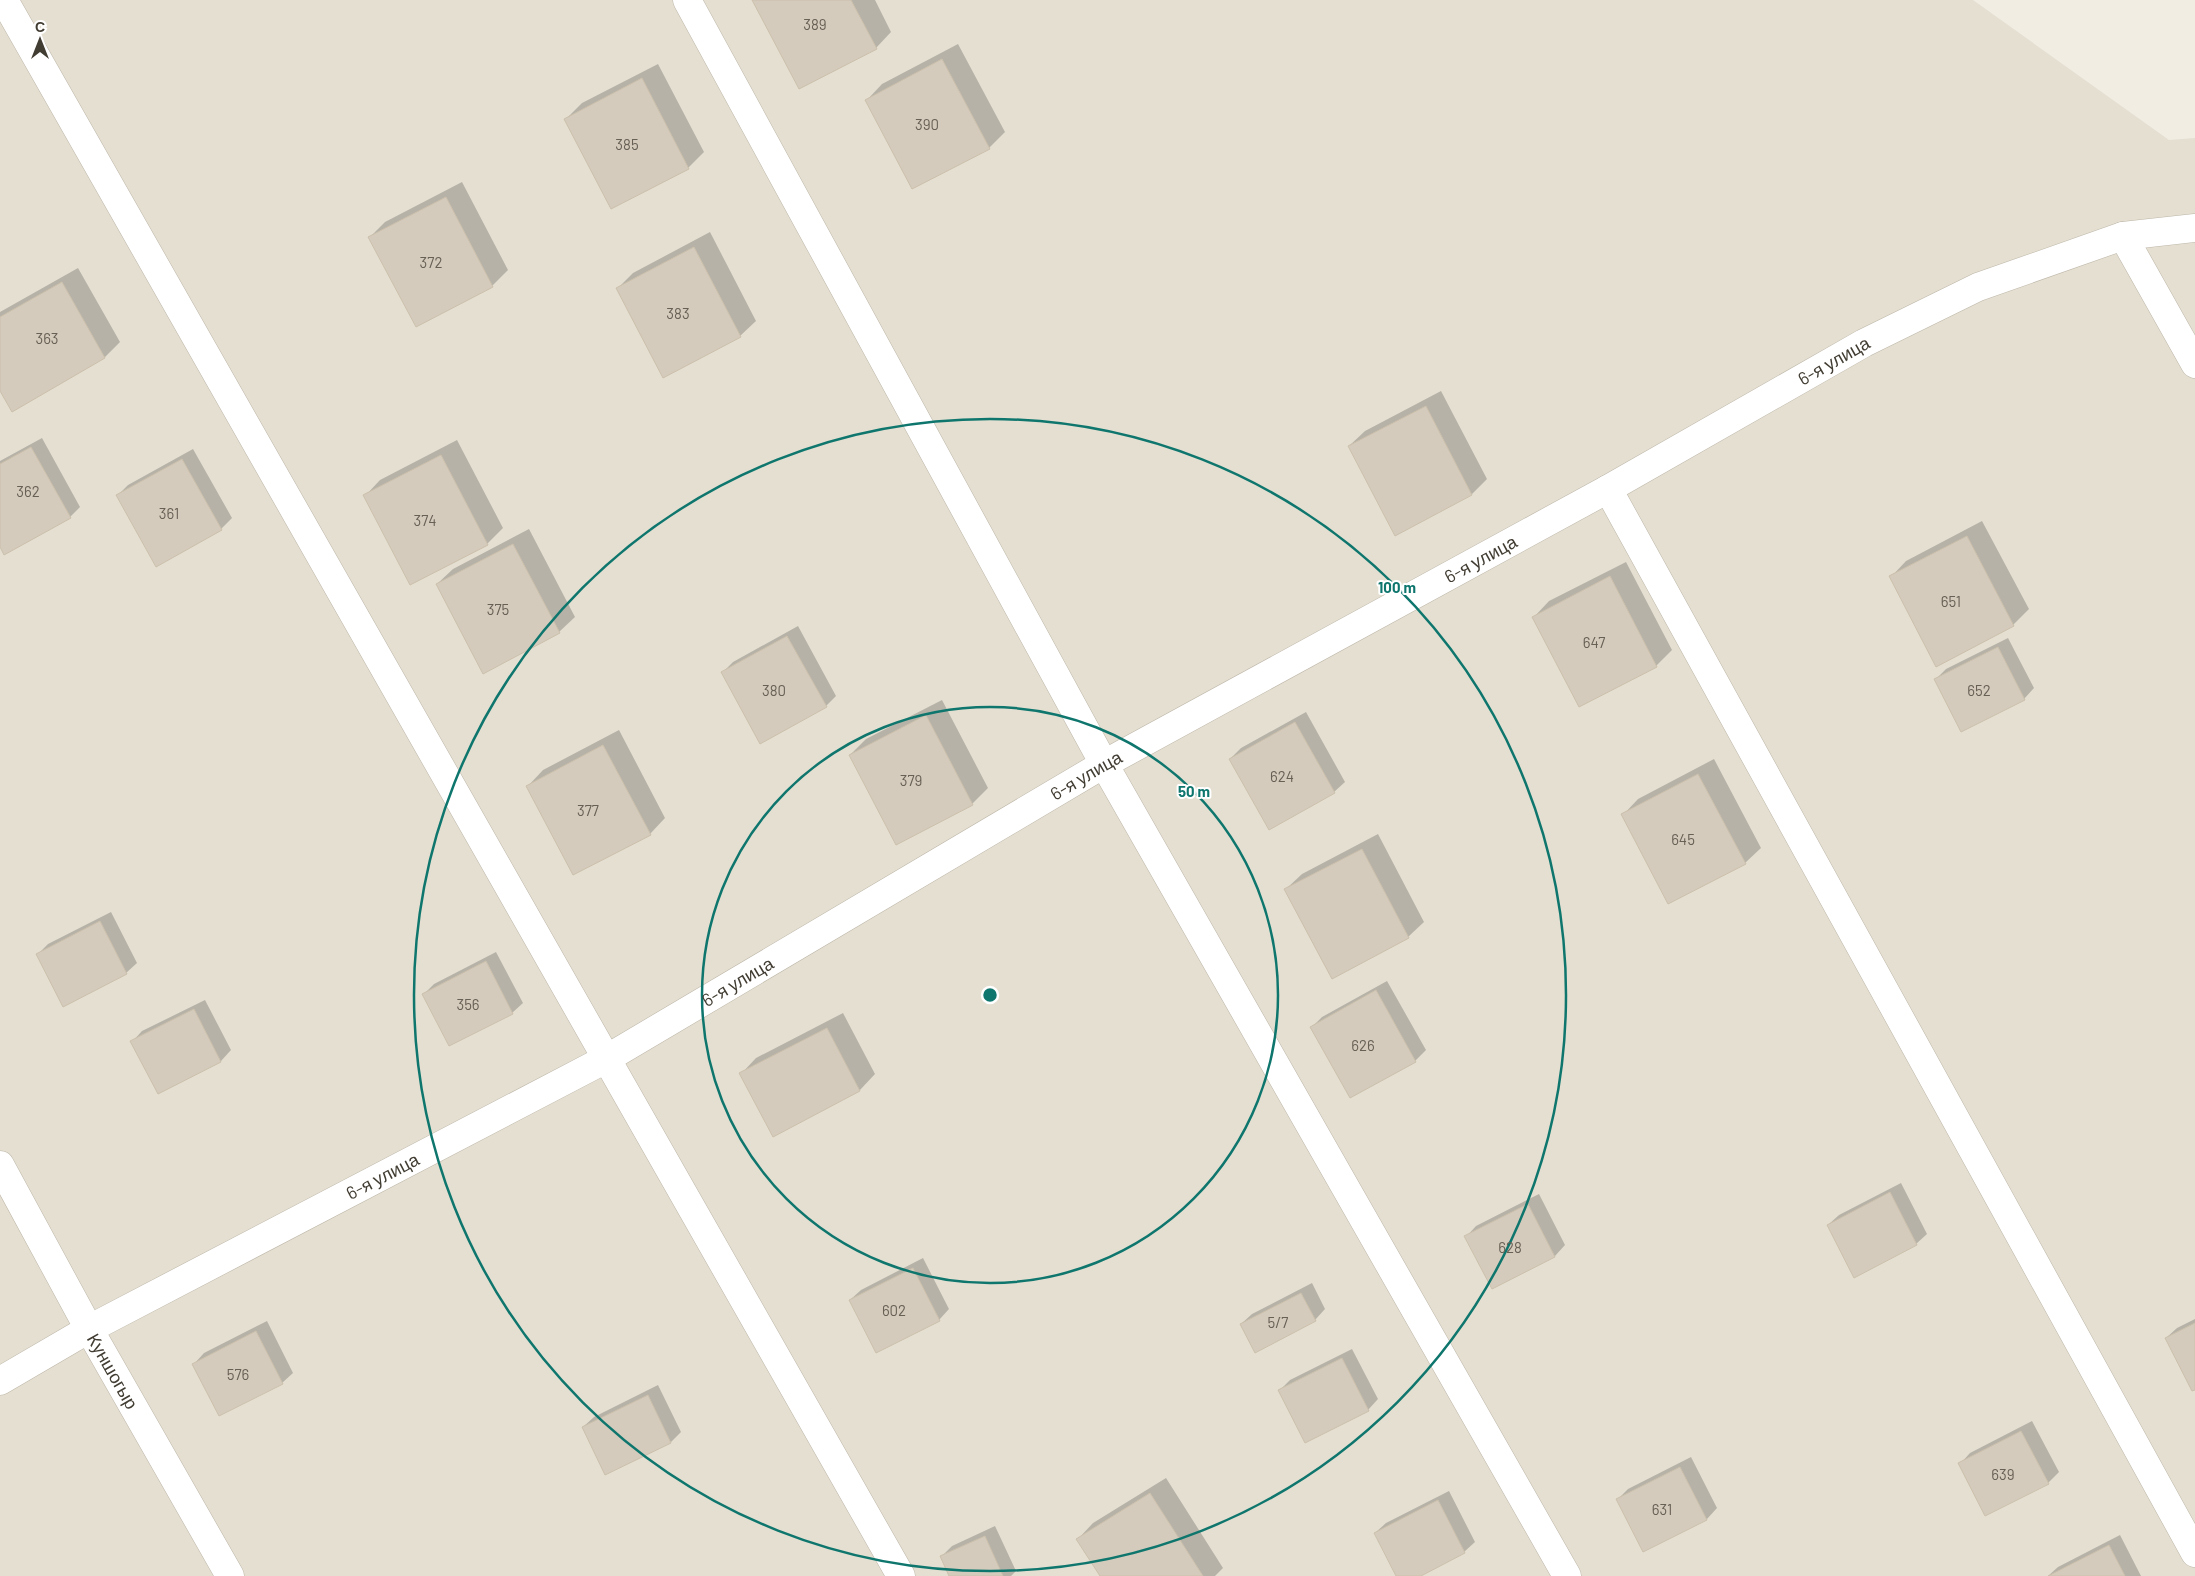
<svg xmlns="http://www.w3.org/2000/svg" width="2195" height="1576" viewBox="0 0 2195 1576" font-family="Barlow,sans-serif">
<rect width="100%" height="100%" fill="#f1ede3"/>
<!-- residential -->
<path fill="#e4dfd1" d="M0 0H1973L2169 140 2195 138V1576H0Z"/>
<!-- shadow -->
<path fill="#0003" d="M754 0H875L891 32 876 48Z
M958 44 1005 132 989 148 867 100 882 84Z
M658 64 704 152 688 168 566 119 582 103Z
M462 182 508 270 492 286 370 237 385 222Z
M710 232 756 321 740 336 618 288 633 273Z
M78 268 120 342 105 357 0 389V312Z
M1441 391 1487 479 1472 494 1396 535 1349 446 1365 431Z
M42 438 80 507 70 517 0 545V461Z
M457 440 503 528 487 544 365 496 380 480Z
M193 449 232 518 221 529 117 496 128 485Z
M1982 521 2029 609 2013 625 1891 577 1906 561Z
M529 529 575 617 559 632 437 584 453 569Z
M1626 562 1672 650 1656 666 1534 617 1549 601Z
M798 626 836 696 826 706 722 673 733 662Z
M2008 638 2034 688 2024 699 1935 680 1946 669Z
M942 700 988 788 972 804 896 843 850 755 866 739Z
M1306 712 1345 782 1334 792 1230 759 1241 748Z
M619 730 665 818 650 834 528 786 543 770Z
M1714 759 1761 848 1745 863 1623 815 1638 799Z
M1378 834 1424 922 1408 937 1286 889 1302 874Z
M111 912 137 963 126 973 38 954 48 944Z
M496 952 523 1003 512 1013 424 994 434 984Z
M1387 981 1426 1050 1415 1061 1350 1097 1312 1027 1322 1017Z
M205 1000 231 1050 221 1061 158 1093 132 1042 142 1031Z
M843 1013 875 1074 860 1090 773 1136 741 1074 756 1058Z
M1901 1183 1927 1234 1916 1244 1828 1225 1839 1215Z
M1539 1194 1565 1245 1555 1256 1492 1288 1466 1237 1476 1226Z
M923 1258 949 1309 939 1320 850 1300 861 1290Z
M1312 1283 1325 1309 1315 1320 1241 1324 1252 1314Z
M2195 1319V1388L2166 1338 2177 1328Z
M267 1321 293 1373 282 1383 194 1364 204 1353Z
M1352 1349 1378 1399 1368 1410 1279 1391 1290 1380Z
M658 1385 681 1432 671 1442 583 1427 594 1417Z
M2032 1421 2059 1472 2048 1483 1960 1464 1970 1453Z
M1691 1457 1717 1508 1707 1519 1644 1550 1618 1499 1628 1489Z
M1166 1478 1223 1568 1215 1576H1101L1078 1539 1093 1523Z
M1449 1491 1475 1542 1464 1552 1418 1576H1398L1375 1533 1386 1523Z
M995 1526 1016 1571 1011 1576H951L942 1556 952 1546Z
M2120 1535 2141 1576H2048L2058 1567Z"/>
<!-- building -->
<path fill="#d5cbbc" stroke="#ccc0ac" d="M752 0H851L877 49 799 89Z
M942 59 990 149 912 189 865 100Z
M642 78 689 169 611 209 564 119Z
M446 197 493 287 416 327 368 237Z
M694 247 741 337 663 378 616 288Z
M62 282 105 358 12 412 0 391V317Z
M1426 406 1472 495 1395 536 1348 446Z
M31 447 71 518 4 555 0 547V464Z
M441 455 488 545 410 585 363 495Z
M182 459 222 530 156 567 116 495Z
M1967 536 2014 626 1936 667 1889 576Z
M513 544 560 633 483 674 436 584Z
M1610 576 1657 667 1579 707 1532 617Z
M787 636 827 707 760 744 721 672Z
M1998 647 2025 700 1961 732 1934 679Z
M926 715 973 805 896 845 849 755Z
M1295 722 1335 793 1269 830 1229 759Z
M603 745 651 835 573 875 526 786Z
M1698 774 1746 864 1668 904 1621 814Z
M1362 849 1409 938 1332 979 1284 889Z
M100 921 127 974 63 1007 36 954Z
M486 961 513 1014 449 1046 422 994Z
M1376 990 1416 1062 1350 1098 1310 1027Z
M194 1009 221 1062 158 1094 130 1041Z
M827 1028 860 1091 773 1137 739 1073Z
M1890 1192 1917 1245 1854 1278 1827 1225Z
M1528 1204 1555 1257 1492 1289 1464 1236Z
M913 1268 940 1321 876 1353 849 1300Z
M1301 1293 1316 1321 1255 1353 1240 1324Z
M2195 1323V1390L2192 1391 2165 1338Z
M256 1331 283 1384 219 1416 192 1364Z
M1342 1358 1369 1411 1305 1443 1278 1390Z
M648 1395 671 1443 605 1475 582 1427Z
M2021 1431 2049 1484 1985 1516 1958 1463Z
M1680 1467 1707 1520 1643 1552 1616 1499Z
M1150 1493 1203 1576H1100L1076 1539Z
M1438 1500 1465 1553 1421 1576H1396L1374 1533Z
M985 1536 1003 1576H949L940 1556Z
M2109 1545 2125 1576H2048Z"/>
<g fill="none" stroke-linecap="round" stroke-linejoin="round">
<defs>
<g id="minor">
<path d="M4 0 901 1576"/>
<path d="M687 0 1104 764 1567 1576"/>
<path d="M2123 236 2195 364"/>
<path d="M1608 489 2195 1553"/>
<path id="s1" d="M0 1165 89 1329 230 1576"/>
<path id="s2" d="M0 1381 89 1329 606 1059 1104 764 1608 489 1864 343 1978 287 2123 236 2195 228"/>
</g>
</defs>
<!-- minor casing -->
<use href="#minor" stroke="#beb7a9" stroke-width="29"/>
<!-- minor -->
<use href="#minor" stroke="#fff" stroke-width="28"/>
</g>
<!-- distance rings -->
<g fill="none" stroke="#0f766e" stroke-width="2.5">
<circle cx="990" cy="995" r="288"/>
<circle cx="990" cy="995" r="576"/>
</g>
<g text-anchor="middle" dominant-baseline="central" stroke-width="4" stroke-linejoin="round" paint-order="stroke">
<!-- number labels -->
<g font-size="15" fill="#676055">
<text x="815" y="24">389</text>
<text x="927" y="124">390</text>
<text x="627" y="144">385</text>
<text x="431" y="262">372</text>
<text x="678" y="313">383</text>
<text x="47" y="338">363</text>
<text x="28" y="491">362</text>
<text x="169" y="513">361</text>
<text x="425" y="520">374</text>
<text x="1951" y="601">651</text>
<text x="498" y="609">375</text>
<text x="1594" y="642">647</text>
<text x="774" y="690">380</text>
<text x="1979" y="690">652</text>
<text x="1282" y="776">624</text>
<text x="911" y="780">379</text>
<text x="588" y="810">377</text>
<text x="1683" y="839">645</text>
<text x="468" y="1004">356</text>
<text x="1363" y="1045">626</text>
<text x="1510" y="1247">628</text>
<text x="894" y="1310">602</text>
<text x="1278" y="1322">5/7</text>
<text x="238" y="1374">576</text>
<text x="2003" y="1474">639</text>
<text x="1662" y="1509">631</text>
</g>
<!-- street labels -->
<g font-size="18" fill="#423d33" stroke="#fff">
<text stroke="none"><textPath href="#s2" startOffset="2099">6-я улица</textPath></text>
<text stroke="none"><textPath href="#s2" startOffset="1694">6-я улица</textPath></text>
<text stroke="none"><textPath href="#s2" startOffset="1244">6-я улица</textPath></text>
<text stroke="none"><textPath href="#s2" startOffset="839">6-я улица</textPath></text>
<text stroke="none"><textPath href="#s2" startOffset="434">6-я улица</textPath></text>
<text stroke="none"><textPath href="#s1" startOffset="235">Куншогыр</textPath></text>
</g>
</g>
<circle cx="990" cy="995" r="8" fill="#0f766e" stroke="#fff" stroke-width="2.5"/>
<g font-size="15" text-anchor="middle" font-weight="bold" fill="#0f766e" stroke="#fff" stroke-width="4" stroke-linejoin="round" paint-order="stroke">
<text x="1397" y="593">100 m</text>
<text x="1194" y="797">50 m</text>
</g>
<!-- north arrow -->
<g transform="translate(40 40)" stroke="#ffffff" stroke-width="4" paint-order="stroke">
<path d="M0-4L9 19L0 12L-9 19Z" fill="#423d33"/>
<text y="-8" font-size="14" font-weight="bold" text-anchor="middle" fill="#423d33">С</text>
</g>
</svg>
